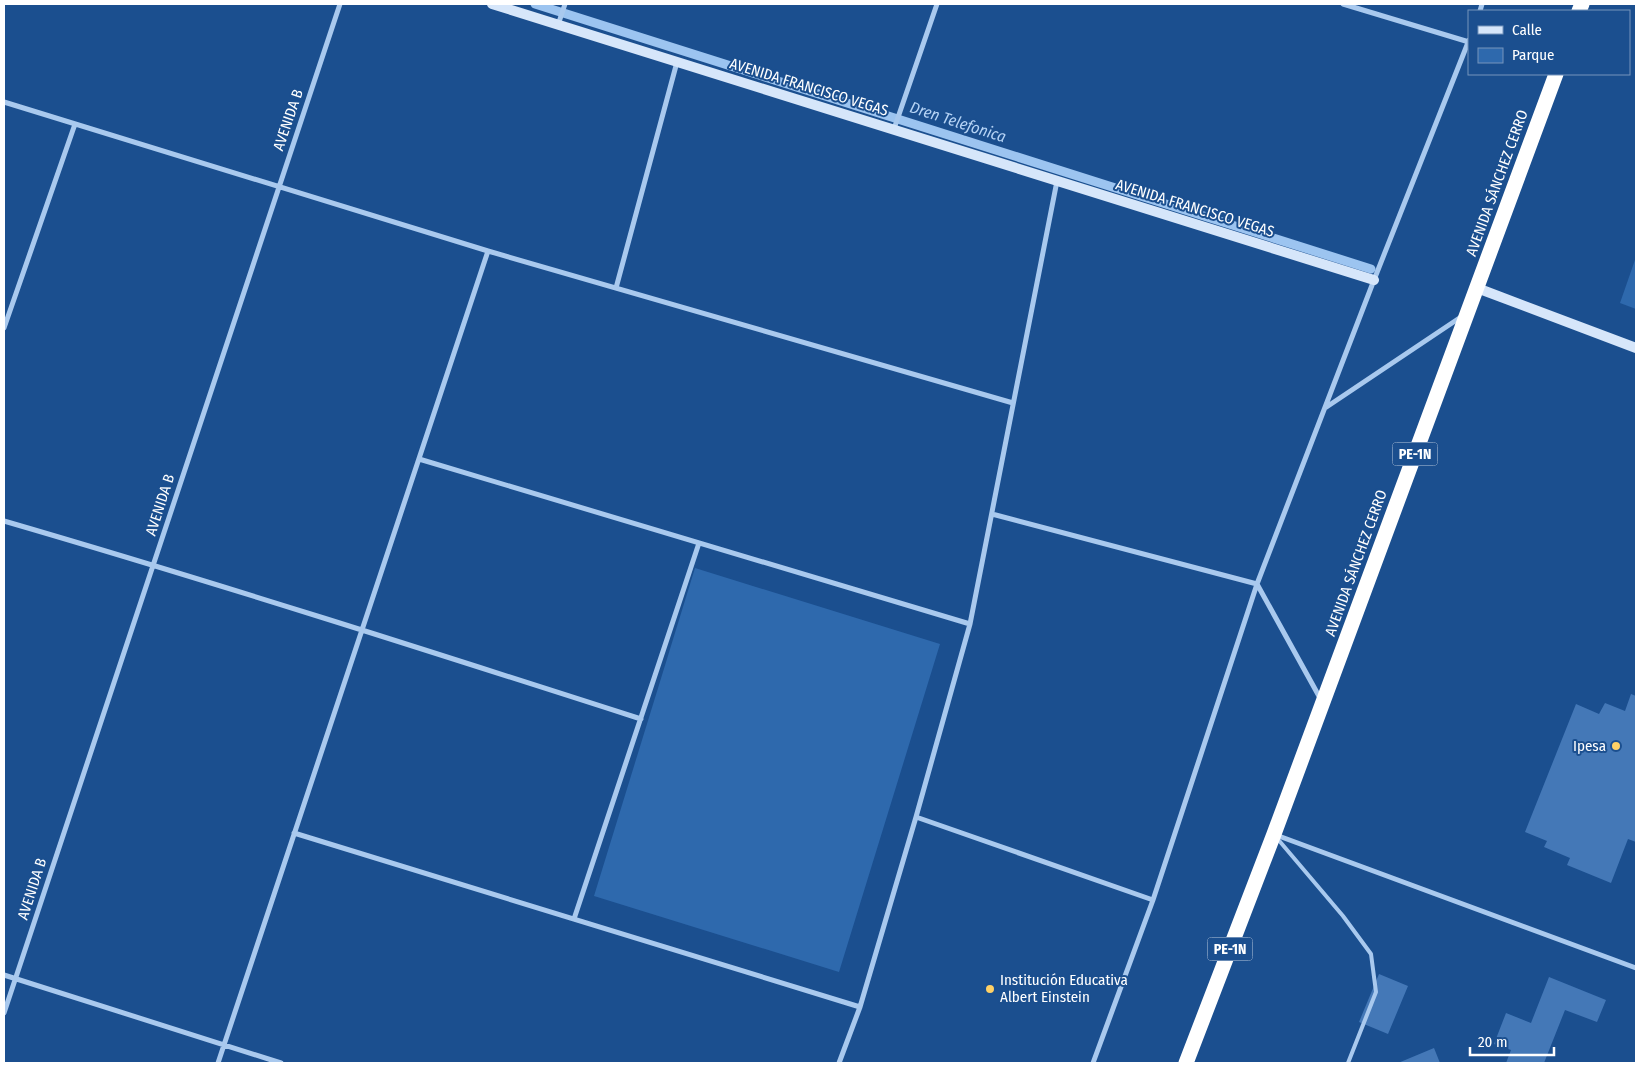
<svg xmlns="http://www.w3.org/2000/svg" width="1640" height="1067" viewBox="0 0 1640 1067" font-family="'Fira Sans Condensed',sans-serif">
<rect width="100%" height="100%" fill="#1b4f8f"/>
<!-- green -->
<path fill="#2e69ad" d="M1636 257V309L1620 303Z
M695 568 940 644 839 972 594 896Z"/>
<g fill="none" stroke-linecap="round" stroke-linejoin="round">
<!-- stream -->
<path stroke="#9cc4f0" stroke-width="9" d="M535 4 1371 269"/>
</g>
<!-- building -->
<path fill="#4478b7" d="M1631 694 1636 696V842L1628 839 1611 883 1567 865 1570 858 1544 847 1547 841 1525 832 1576 704 1599 714 1605 703 1625 711Z
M1379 974 1408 986 1388 1034 1359 1022Z
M1549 977 1606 1000 1597 1022 1565 1010 1544 1063H1506L1511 1050 1494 1044 1506 1013 1531 1023Z
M1434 1048 1440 1063H1398Z"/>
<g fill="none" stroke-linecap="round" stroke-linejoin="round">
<!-- lane -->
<path stroke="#a9c9ee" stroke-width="4" d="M1276 837 1343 916 1371 954 1376 992 1348 1063"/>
<!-- street -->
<path stroke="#a9c9ee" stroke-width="5" d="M1343 4 1469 42
M1480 11 1482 4
M558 25 565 4
M4 102 488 251 1013 403
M894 129 937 4
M616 288 677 62
M4 328 75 124
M1325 408 1461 317
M419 459 970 624
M992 514 1257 584 1320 698
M4 521C217 583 429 651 641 719
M916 817 1153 900
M294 833 860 1007
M1276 835 1636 968
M574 919 699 543
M4 975 281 1063
M4 1013 340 4
M218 1063 488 251
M839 1063 860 1007 916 817 970 624 1057 181
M1093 1063 1153 900 1257 584 1374 280 1469 40"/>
<!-- secondary -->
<path stroke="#d6e6fa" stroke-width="10" d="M492 4 1374 280
M1477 288 1636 348"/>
<!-- highway -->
<path stroke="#fff" stroke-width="15" d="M1579 11 1582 4
M1186 1063 1274 834 1556 74"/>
</g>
<!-- markers -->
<g fill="#ffd166" stroke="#1b4f8f" stroke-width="2">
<circle cx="1616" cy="746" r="5"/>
<circle cx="990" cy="989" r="5"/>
</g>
<g text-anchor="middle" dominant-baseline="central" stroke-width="4" stroke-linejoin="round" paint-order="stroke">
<!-- shield labels -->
<g fill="#1b4f8f" stroke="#bbcadd" stroke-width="1">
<rect x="1392.5" y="442.5" width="45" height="23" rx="4"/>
<rect x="1207.5" y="937.5" width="45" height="23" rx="4"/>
</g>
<g font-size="14" font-weight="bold" fill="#fff">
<text x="1415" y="454">PE-1N</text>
<text x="1230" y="949">PE-1N</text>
</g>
<!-- street labels -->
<g font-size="15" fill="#fff" stroke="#1b4f8f">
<text transform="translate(809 87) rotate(17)">AVENIDA FRANCISCO VEGAS</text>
<text transform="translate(288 120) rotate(-71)">AVENIDA B</text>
<text transform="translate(1497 183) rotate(-70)">AVENIDA SÁNCHEZ CERRO</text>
<text transform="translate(1195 208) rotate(17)">AVENIDA FRANCISCO VEGAS</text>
<text transform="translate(160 505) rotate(-72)">AVENIDA B</text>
<text transform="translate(1356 563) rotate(-70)">AVENIDA SÁNCHEZ CERRO</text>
<text transform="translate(32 889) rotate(-72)">AVENIDA B</text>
</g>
<!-- poi labels -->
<g font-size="15" fill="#fff" stroke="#1b4f8f" text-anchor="end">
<text x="1606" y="746">Ipesa</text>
<text x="1000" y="980" text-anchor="start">Institución Educativa<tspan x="1000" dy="17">Albert Einstein</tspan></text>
</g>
<!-- water labels -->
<g font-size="16" font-style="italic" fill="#b5d3f5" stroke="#1b4f8f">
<text transform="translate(958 122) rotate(18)">Dren Telefonica</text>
</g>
</g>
<!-- border -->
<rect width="1640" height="1067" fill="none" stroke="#ffffff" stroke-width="10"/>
<!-- legend -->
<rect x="1468" y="10" width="162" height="65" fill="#1b4f8f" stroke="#7695bc"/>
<rect x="1478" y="26" width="25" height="8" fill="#d6e6fa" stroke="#7695bc"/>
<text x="1512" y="35" font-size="15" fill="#ffffff">Calle</text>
<rect x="1478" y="48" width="25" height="15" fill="#2e69ad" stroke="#7695bc"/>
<text x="1512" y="60" font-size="15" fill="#ffffff">Parque</text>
<!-- scale -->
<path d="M1470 1047v8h84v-8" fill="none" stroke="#ffffff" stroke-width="2.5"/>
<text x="1478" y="1047" font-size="15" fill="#ffffff" stroke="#1b4f8f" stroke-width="4" paint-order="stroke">20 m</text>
</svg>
